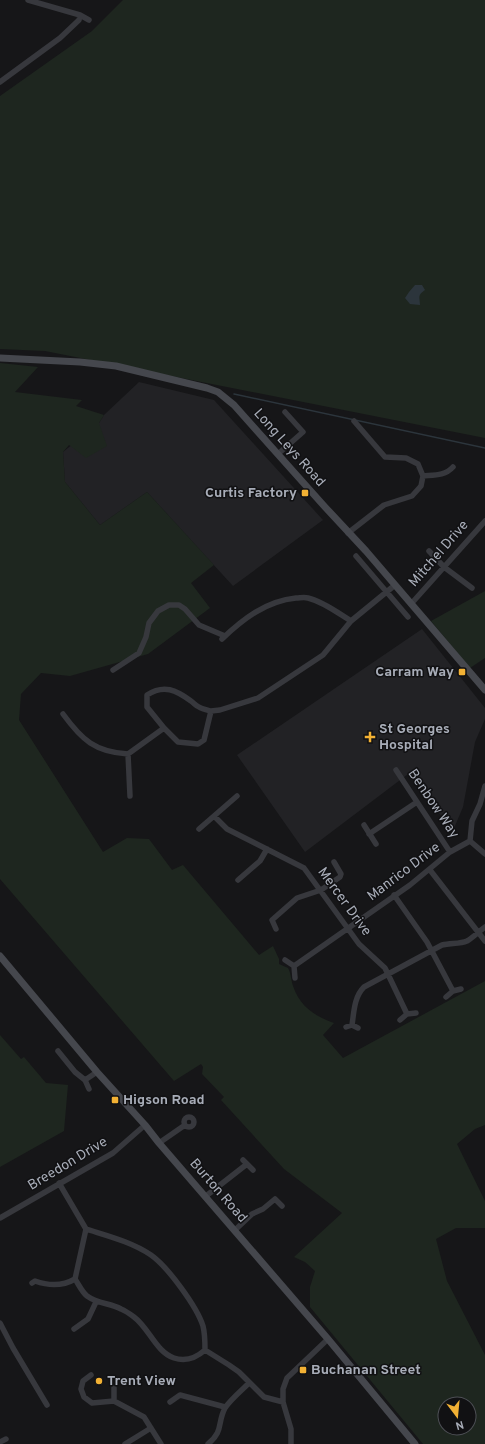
<svg xmlns="http://www.w3.org/2000/svg" width="485" height="1444" viewBox="0 0 485 1444" font-family="Overpass,sans-serif">
<rect width="100%" height="100%" fill="#161618"/>
<!-- built -->
<path fill="#222225" d="M139 382 214 400 323 520 233 586 147 492 100 525 65 482 63 452 99 423 104 415Z
M422 629 485 708V719L475 742 463 807 452 833 412 771 305 852 237 755Z"/>
<!-- green -->
<path fill="#1e261f" fill-rule="evenodd" d="M123 0H485V438L45 351 0 349V96L92 31Z
M0 363 38 367 15 392 82 400 76 406 104 415 99 423 107 446 86 458 69 445 63 452 65 482 100 525 147 492 214 565 191 583 210 608 148 654 70 676 41 673 21 694 19 720 103 852 127 838 149 839 172 870 183 865 259 955 273 946 279 959V964L288 968C291 973 291 980 293 986 300 1007 315 1016 334 1023L323 1035 343 1058 485 981V1125L475 1129 457 1144 485 1201V1228H456L436 1239 447 1281 485 1355V1444H423L310 1307V1287L315 1271 305 1262 294 1257 342 1213 284 1169 221 1100 224 1097 202 1074 203 1067 201 1064 174 1081 0 879ZM445 1404H469V1428H445Z
M485 591V658L470 668 431 621Z
M0 1035 21 1059 24 1057 46 1083 68 1085 64 1131 0 1167Z"/>
<!-- water -->
<path fill="#2c353c" d="M415 285H422L425 290C417 296 420 296 420 305L410 304 405 298 409 292Z"/>
<g fill="none" stroke-linecap="round" stroke-linejoin="round">
<!-- stream -->
<path stroke="#2c353c" stroke-width="1.5" d="M234 394 485 448"/>
<!-- street -->
<path stroke="#37383d" stroke-width="5.5" d="M28 0 80 15 89 20
M0 82 60 38 79 20 80 15
M278 454 303 432 285 412
M423 476C434 475 445 476 453 467
M348 533 384 505 412 496 421 486 423 476 418 464 406 458 385 457 354 421
M429 551 444 567 472 588
M356 556 408 617
M411 604 485 521
M222 639C243 619 266 601 296 598 300 598 304 597 308 598 324 602 338 613 351 621
M113 670 139 653 146 637 149 623 158 611 169 605H179L185 609 199 625 225 636
M63 714C82 740 95 752 128 754
M164 728 147 707V695C164 684 176 690 191 701 194 703 196 706 199 707 202 709 207 710 211 711
M396 770 450 852
M485 786 480 804 472 821 470 841 485 854
M130 796 128 754 164 728 178 742 198 744 204 740 211 711 220 710 258 698 323 655 351 621 395 585
M214 816 237 796
M364 825 376 844
M199 829 214 816 227 829 304 868 359 944 385 968 407 1014
M369 834 417 802
M430 870 485 941
M238 880 260 861 267 849
M394 895 427 942 453 991
M276 929 272 920 297 898 321 890 340 877 341 874 334 862
M285 960 294 966 295 978
M294 966 410 885 450 852 470 841
M446 997 453 991 461 989
M400 1020 407 1014 416 1013
M352 1025C354 1012 354 997 364 987L442 945C451 943 460 944 467 941 474 937 479 931 485 927
M346 1027 352 1025 358 1028
M58 1051 75 1072 85 1080 97 1072
M85 1080 89 1089
M184 1122a5 5 0 1 1 10 0a5 5 0 1 1-10 0Z
M159 1143 185 1125
M243 1160 253 1170
M59 1183 86 1229
M206 1196 247 1164
M0 1218 113 1153 145 1125
M86 1229 75 1279C79 1285 82 1292 87 1296 98 1304 110 1303 121 1309 126 1311 130 1314 134 1317 149 1328 156 1352 174 1358 186 1362 196 1358 205 1350
M86 1229C108 1236 132 1242 151 1255 168 1267 197 1307 203 1326 205 1334 205 1342 205 1350
M235 1230 252 1214 263 1209 275 1199 282 1206
M32 1283 35 1281C49 1286 63 1286 75 1279
M0 1323 13 1348 47 1405
M74 1329 88 1319 96 1302
M205 1350 229 1365 239 1372 264 1397 283 1402
M91 1375 83 1381 81 1389 84 1397 92 1403 114 1401 144 1417 161 1444
M114 1401V1388
M170 1402 180 1395 225 1407
M0 1442 6 1439
M125 1444 151 1428
M208 1444C224 1431 217 1423 225 1408 230 1400 242 1390 249 1383
M291 1444V1429L283 1402V1389L287 1378 328 1339"/>
<!-- secondary -->
<path stroke="#45474d" stroke-width="7" d="M0 358 80 362 116 366 207 388 218 392 234 405 325 507 366 551 485 690
M0 956 97 1072 145 1125 159 1143 328 1339 415 1444"/>
</g>
<!-- markers -->
<g fill="#f2b134" stroke="#111113" stroke-width="1.5">
<rect x="301" y="489" width="8" height="8" rx="2"/>
<rect x="458" y="668" width="8" height="8" rx="2"/>
<path d="M368 731h4v4h4v4h-4v4h-4v-4h-4v-4h4z"/>
<rect x="111" y="1096" width="8" height="8" rx="2"/>
<rect x="299" y="1366" width="8" height="8" rx="2"/>
<circle cx="99" cy="1381" r="4"/>
</g>
<g text-anchor="middle" dominant-baseline="central" stroke-width="3" stroke-linejoin="round" paint-order="stroke">
<!-- street labels -->
<g font-size="14" fill="#a8adb8" stroke="#111113">
<text transform="translate(289 448) rotate(48)">Long Leys Road</text>
<text transform="translate(439 554) rotate(-49)">Mitchel Drive</text>
<text transform="translate(433 804) rotate(56)">Benbow Way</text>
<text transform="translate(404 872) rotate(-37)">Manrico Drive</text>
<text transform="translate(344 902) rotate(54)">Mercer Drive</text>
<text transform="translate(68 1164) rotate(-31)">Breedon Drive</text>
<text transform="translate(218 1191) rotate(49)">Burton Road</text>
</g>
<!-- poi labels -->
<g font-size="14" font-weight="bold" fill="#a8adb8" stroke="#111113" text-anchor="start">
<text x="297" y="493" text-anchor="end">Curtis Factory</text>
<text x="454" y="672" text-anchor="end">Carram Way</text>
<text x="379" y="729">St Georges<tspan x="379" dy="16">Hospital</tspan></text>
<text x="123" y="1100">Higson Road</text>
<text x="311" y="1370">Buchanan Street</text>
<text x="107" y="1381">Trent View</text>
</g>
</g>
<!-- north arrow -->
<g transform="translate(457 1416) rotate(164)"><circle r="19" fill="#111113" stroke="#4d4f55"/>
<path d="M0-3L7 15L0 10L-7 15Z" fill="#f2b134"/>
<text y="-6" font-size="11" font-weight="bold" text-anchor="middle" fill="#a8adb8">N</text>
</g>
</svg>
